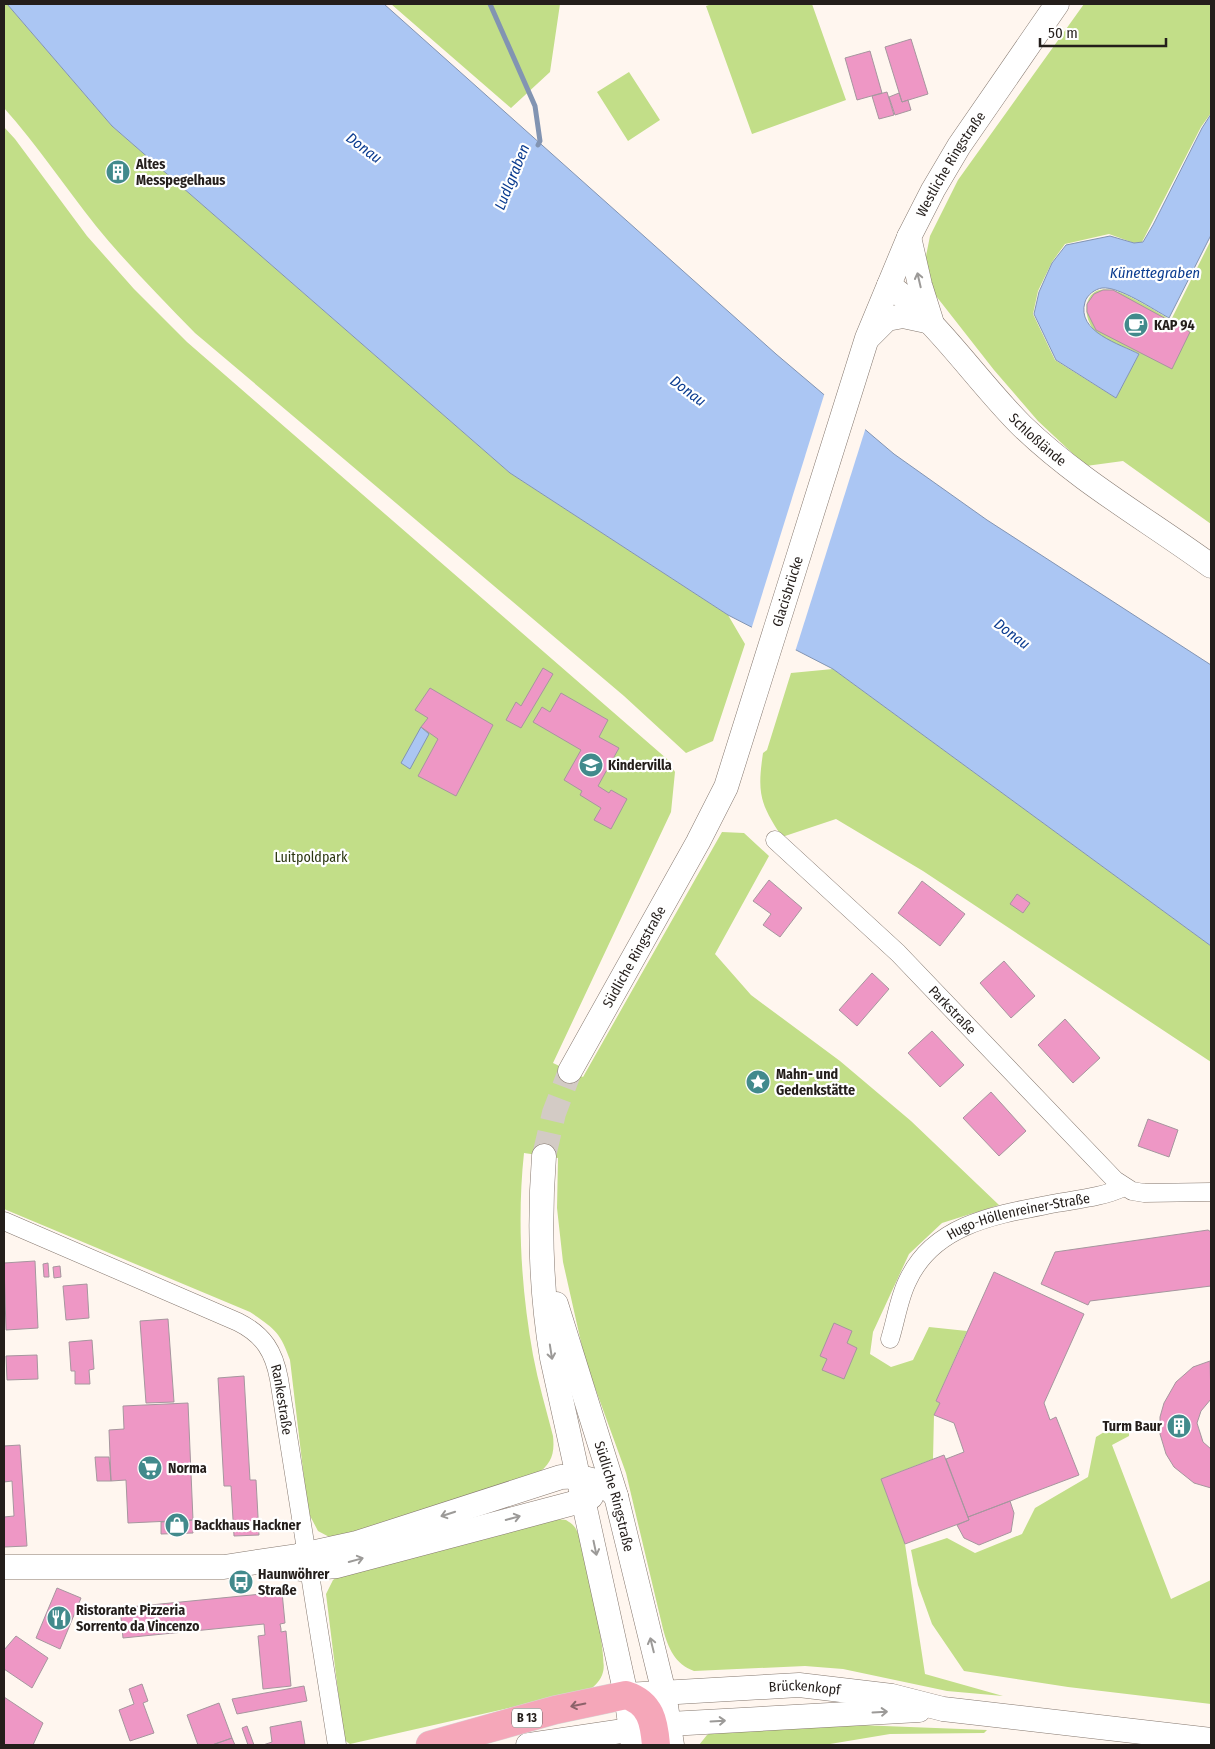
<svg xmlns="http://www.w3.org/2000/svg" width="1215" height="1749" viewBox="0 0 1215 1749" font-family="'Fira Sans Condensed',sans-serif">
<rect width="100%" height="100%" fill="#fff6ef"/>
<!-- green -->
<path fill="#c2de88" d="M4 4H7L112 126 510 473 728 615 745 644 713 741 686 753 624 696 195 333C161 298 127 264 96 226 65 187 37 145 4 108Z
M391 4H560L550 72 511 108Z
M712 4H812L846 100 752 134 706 6Z
M1084 4H1211V113L1201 127 1142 242 1134 243 1109 234 1065 244 1052 262 1038 291 1033 314 1055 360 1116 398 1139 354C1128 348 1101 339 1094 330 1080 313 1085 284 1112 290 1130 294 1155 311 1171 320L1211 240V524L1123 461 1086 466 1038 421 994 370 929 287 926 256 930 236 958 180Z
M629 72 660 120 628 141 597 92Z
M4 127 15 139 87 236 134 289 187 342 667 759 675 772 671 812 553 1063 583 1077 722 832 744 833 769 856 715 954 751 995 840 1061 911 1121 999 1205 942 1223 909 1254 873 1332 870 1354 891 1367 913 1360 929 1327 967 1331 936 1401 940 1403 934 1415 933 1459 881 1479 905 1544 925 1674 1003 1696 947 1691 843 1669 805 1666 694 1671C675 1664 668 1648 663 1629L626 1473 585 1360 563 1262 557 1208 558 1158 524 1153C517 1218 521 1289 533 1355 538 1382 546 1409 553 1436 555 1455 551 1464 536 1475L335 1540 318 1531 308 1512 290 1360C281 1333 274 1328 250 1312L4 1209Z
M833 669 1211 946V1062L923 871 836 819 782 837C760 803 757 794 763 753L767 750 791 673Z
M1122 1421 1129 1428V1436L1112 1445 1171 1599 1211 1580V1704L1068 1687 964 1671 932 1624 918 1585 911 1550 947 1538 975 1553 1022 1534 1035 1508 1088 1477 1096 1437Z
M556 1519 566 1520C571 1523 575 1526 577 1531 585 1547 608 1657 603 1672 601 1680 595 1686 589 1690L350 1744 344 1740 326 1594 333 1580 343 1573Z
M858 1725 987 1730 984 1733 890 1734 824 1745H699L707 1735 716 1730Z"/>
<!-- water -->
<path fill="#abc6f3" stroke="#8294b2" d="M7 4H384L776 354 894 454 987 520 1211 665V946L833 669 728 615 510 473 112 126Z
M1211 114V235L1169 318C1154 310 1119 286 1102 288 1095 289 1087 295 1085 302 1076 332 1120 344 1139 354L1116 398 1056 360 1034 314 1039 292 1052 263 1066 245 1110 236 1134 243 1143 242 1153 225 1202 128Z
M421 727 429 734 410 769 401 763Z"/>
<!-- pier -->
<path fill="#fff6ef" d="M825 392 866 427 795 652 751 630Z"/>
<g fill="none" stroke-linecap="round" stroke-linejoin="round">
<!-- stream -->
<path stroke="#8294b2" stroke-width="5" d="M490 4 535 106 540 141 538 145"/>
</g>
<!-- building -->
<path fill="#ee97c5" stroke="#a6969e" d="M911 39 928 94 902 102 885 47Z
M870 51 882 93 857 100 845 58Z
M887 92 894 115 879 119 872 96Z
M899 93 902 102 908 100 911 110 895 115 889 97Z
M118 165 124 171 118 178 112 172Z
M1103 290H1113L1190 332 1172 369 1096 330 1087 312V304L1094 294Z
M543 668 553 674 521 728 506 720 516 702 521 706Z
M430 688 493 725 456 796 418 776 438 739 421 727 428 718 415 710Z
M561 693 608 720 599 737 619 748 598 786 609 793 611 790 627 799 611 829 594 820 601 808 580 795 582 791 564 780 581 750 533 722 542 707 550 712Z
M769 880 802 908 780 937 763 925 771 914 753 901Z
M922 881 965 914 940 946 898 913Z
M1017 894 1030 903 1023 913 1010 904Z
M1004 961 1035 996 1011 1018 980 983Z
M872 973 889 989 857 1026 839 1010Z
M1065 1019 1100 1058 1073 1083 1038 1045Z
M932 1031 964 1065 940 1087 908 1053Z
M991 1092 1026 1131 999 1156 963 1118Z
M1148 1119 1178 1130 1169 1157 1138 1146Z
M1208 1230 1211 1232V1286L1090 1301 1088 1305 1041 1284 1055 1252Z
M35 1261 38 1328 6 1330 4 1263Z
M48 1263 49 1277H44L43 1264Z
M60 1266 61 1277 54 1278 53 1267Z
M994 1272 1084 1314 1044 1403 1050 1420 1056 1417 1079 1475 968 1517 946 1459 964 1452 954 1423 934 1415 940 1403 936 1401Z
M87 1284 89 1318 66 1320 63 1286Z
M168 1319 174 1402 146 1403 140 1321Z
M834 1323 852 1331 847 1343 857 1348 844 1379 822 1370 827 1359 820 1356Z
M92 1340 94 1369 89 1370 90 1384H75V1371H71L69 1342Z
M37 1355 38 1379 7 1380 6 1356Z
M1210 1361 1211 1399 1201 1411 1197 1423 1203 1442 1211 1449V1488L1194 1483 1174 1467 1166 1454 1160 1434V1417L1164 1403 1176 1382 1193 1367Z
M244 1376 250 1480H256L259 1535 234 1536 231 1486H224L218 1378Z
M188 1403 193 1520 128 1523 126 1480 111 1481 109 1430 124 1429 123 1406Z
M20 1445 27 1546 4 1547V1517L14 1516 12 1481 4 1482V1446Z
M944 1455 969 1520 905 1544 881 1479Z
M95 1457H109L111 1481H97Z
M1010 1501 1014 1513 1011 1532 979 1545 964 1538 957 1525 969 1520 968 1517Z
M193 1520V1533L161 1534V1522Z
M57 1588 81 1598 60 1649 36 1638Z
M282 1592 285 1623 280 1624 281 1629V1632L286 1631 291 1686 263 1689 258 1636 265 1635 264 1624 123 1638 120 1608Z
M16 1636 48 1658 32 1688 4 1669V1650Z
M142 1684 148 1701 143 1703 154 1733 130 1741 119 1710 134 1704 129 1689Z
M304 1686 307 1701 237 1714 232 1699Z
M4 1697 43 1723 33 1745H4Z
M219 1703 232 1738 212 1745H198L187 1715Z
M301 1721 305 1745H263L272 1742 270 1727Z
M247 1726 254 1745H248L242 1728Z
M232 1738 235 1745H212Z"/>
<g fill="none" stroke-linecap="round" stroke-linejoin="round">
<!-- secondary-tunnel -->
<path stroke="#d3cbc5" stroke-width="24" stroke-dasharray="24 12" stroke-linecap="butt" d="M544 1156 554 1113 570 1071"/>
<defs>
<g id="street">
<path id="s1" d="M775 840 898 953 1115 1180 1132 1191 1144 1193 1211 1192"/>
<path id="s2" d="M4 1221 238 1322C264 1335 274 1352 279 1379L337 1745"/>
<path id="s3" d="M890 1339C896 1320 899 1297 908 1280 935 1222 1001 1214 1057 1203 1080 1199 1103 1197 1124 1187"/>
</g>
<g id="secondary">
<path d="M909 237 920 285 931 320"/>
<path id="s4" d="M889 285C941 325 976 380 1022 426 1079 481 1148 520 1211 566"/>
<path d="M869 337 887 319 903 316 931 322"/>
<path id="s5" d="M570 1071 698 842 726 787 867 338 909 237 933 190 959 146 1057 4"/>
<path d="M544 1156C539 1222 541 1292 552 1358L626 1695 633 1745"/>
<path id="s6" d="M556 1304 616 1496 664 1693 672 1745"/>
<path d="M4 1567H224L297 1556 357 1543 561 1477C583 1476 600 1479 616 1496"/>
<path d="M301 1569 337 1566 585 1500 591 1497 595 1489"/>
<path id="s7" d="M626 1695 799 1685 892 1696 943 1709 1211 1740"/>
<path d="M528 1745 669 1724 919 1710"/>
</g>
<path id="primary" d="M430 1745 555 1710 626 1695C651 1703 654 1722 656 1745"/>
</defs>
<!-- street casing -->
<use href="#street" stroke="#85786f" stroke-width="19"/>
<!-- secondary casing -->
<use href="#secondary" stroke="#85786f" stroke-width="25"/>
<!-- primary casing -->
<use href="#primary" stroke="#d8d6d6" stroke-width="29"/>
<!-- street -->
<use href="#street" stroke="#fff" stroke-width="18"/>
<!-- secondary -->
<use href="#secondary" stroke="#fff" stroke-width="24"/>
<!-- primary -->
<use href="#primary" stroke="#f5a7b9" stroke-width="28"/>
</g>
<!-- one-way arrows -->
<defs><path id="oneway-shaft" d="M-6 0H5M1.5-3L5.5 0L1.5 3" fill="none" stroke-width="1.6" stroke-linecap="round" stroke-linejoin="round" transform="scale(1.25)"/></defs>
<g stroke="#9c9a98">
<use href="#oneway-shaft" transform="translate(919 280) rotate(-103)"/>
<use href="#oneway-shaft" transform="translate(551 1352) rotate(81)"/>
<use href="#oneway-shaft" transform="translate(448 1514) rotate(162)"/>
<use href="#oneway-shaft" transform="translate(513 1518) rotate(-15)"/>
<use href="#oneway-shaft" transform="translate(595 1548) rotate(78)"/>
<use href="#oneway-shaft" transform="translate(356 1560) rotate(-15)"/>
<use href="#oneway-shaft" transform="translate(652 1645) rotate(-104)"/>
<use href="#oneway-shaft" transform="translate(880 1712) rotate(-3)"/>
<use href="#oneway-shaft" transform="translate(718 1721) rotate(-3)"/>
</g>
<use stroke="#8c626a" href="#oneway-shaft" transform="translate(578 1705) rotate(168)"/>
<!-- icons -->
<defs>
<symbol id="building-disc" viewBox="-11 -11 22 22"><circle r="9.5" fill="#428a8c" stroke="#fff"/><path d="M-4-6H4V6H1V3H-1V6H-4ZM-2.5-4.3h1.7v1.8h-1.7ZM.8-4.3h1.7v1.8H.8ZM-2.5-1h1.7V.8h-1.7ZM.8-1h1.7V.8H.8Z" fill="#fff"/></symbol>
<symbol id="cafe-disc" viewBox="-11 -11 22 22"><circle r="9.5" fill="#428a8c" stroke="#fff"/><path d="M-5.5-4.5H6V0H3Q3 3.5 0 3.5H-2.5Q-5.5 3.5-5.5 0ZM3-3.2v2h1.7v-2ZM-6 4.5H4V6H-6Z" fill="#fff"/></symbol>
<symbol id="school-disc" viewBox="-11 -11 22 22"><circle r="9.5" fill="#428a8c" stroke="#fff"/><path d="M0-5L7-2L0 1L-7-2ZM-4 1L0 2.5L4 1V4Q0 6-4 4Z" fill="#fff"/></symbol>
<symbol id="sight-disc" viewBox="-11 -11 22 22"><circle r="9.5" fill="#428a8c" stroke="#fff"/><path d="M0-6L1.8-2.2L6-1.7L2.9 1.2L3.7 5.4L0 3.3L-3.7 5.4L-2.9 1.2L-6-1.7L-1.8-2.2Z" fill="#fff"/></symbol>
<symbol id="supermarket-disc" viewBox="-11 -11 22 22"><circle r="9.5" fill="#428a8c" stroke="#fff"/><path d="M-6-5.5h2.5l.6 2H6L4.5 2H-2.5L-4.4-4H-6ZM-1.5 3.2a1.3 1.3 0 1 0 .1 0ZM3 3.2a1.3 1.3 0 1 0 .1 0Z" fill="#fff"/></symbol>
<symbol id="shop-disc" viewBox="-11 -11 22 22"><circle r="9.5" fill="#428a8c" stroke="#fff"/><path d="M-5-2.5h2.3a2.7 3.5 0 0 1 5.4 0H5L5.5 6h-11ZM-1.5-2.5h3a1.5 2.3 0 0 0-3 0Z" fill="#fff"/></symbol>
<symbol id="bus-disc" viewBox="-11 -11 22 22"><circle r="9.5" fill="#428a8c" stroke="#fff"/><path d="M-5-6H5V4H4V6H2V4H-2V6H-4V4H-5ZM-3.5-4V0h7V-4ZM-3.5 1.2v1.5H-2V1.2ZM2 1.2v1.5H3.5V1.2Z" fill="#fff"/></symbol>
<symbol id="restaurant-disc" viewBox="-11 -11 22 22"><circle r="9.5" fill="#428a8c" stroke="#fff"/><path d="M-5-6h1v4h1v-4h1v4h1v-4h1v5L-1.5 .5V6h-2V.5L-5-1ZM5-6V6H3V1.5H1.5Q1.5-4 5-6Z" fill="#fff"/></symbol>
</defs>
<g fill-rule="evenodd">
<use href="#building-disc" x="104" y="158" width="28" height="28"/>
<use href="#cafe-disc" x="1122" y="311" width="28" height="28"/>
<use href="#school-disc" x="577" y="751" width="28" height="28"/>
<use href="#sight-disc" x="744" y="1068" width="28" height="28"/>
<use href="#building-disc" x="1165" y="1412" width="28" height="28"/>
<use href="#supermarket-disc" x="136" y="1454" width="28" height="28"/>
<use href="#shop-disc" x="163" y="1511" width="28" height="28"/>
<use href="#bus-disc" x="227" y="1568" width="28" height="28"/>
<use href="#restaurant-disc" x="45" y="1604" width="28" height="28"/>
</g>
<g text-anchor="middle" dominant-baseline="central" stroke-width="4.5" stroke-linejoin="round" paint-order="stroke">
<!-- shield labels -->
<rect fill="#fff" stroke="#66625f" stroke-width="1" x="512" y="1708.5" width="30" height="19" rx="4"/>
<g font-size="12" font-weight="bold" fill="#241e1b">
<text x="527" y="1718">B 13</text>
</g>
<!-- poi labels -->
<g font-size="14" font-weight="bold" fill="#241e1b" stroke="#fff" text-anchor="start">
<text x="136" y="164">Altes<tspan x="136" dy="16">Messpegelhaus</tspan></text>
<text x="1154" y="325">KAP 94</text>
<text x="608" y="765">Kindervilla</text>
<text x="776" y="1074">Mahn- und<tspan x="776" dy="16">Gedenkstätte</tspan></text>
<text x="1162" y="1426" text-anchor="end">Turm Baur</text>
<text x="168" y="1468">Norma</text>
<text x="194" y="1525">Backhaus Hackner</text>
<text x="258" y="1574">Haunwöhrer<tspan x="258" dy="16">Straße</tspan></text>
<text x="76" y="1610">Ristorante Pizzeria<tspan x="76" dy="16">Sorrento da Vincenzo</tspan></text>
</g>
<!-- street labels -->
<g font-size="14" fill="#241e1b" stroke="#fff">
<text stroke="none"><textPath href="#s5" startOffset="988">Westliche Ringstraße</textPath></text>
<text stroke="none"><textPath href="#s4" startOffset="215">Schloßlände</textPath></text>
<text stroke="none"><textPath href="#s5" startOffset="529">Glacisbrücke</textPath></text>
<text stroke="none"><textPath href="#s5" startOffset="131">Südliche Ringstraße</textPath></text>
<text stroke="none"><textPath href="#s1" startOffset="246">Parkstraße</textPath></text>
<text stroke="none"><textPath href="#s3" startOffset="196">Hugo-Höllenreiner-Straße</textPath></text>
<text stroke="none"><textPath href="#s2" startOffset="349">Rankestraße</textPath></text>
<text stroke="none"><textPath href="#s6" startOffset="201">Südliche Ringstraße</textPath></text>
<text stroke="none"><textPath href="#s7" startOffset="179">Brückenkopf</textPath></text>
</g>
<!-- park labels -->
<g font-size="14" fill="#2c3712" stroke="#fff">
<text x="311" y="857">Luitpoldpark</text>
</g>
<!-- water labels -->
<g font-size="15" font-style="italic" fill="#0b3c90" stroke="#fff">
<text transform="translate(364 148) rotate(37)">Donau</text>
<text transform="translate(512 177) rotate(-68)">Ludlgraben</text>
<text x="1155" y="273">Künettegraben</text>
<text transform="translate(688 391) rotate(37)">Donau</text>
<text transform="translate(1012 634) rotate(37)">Donau</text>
</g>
</g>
<!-- border -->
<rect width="1215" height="1749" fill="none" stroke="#241e1b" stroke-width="10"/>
<!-- scale -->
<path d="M1040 38v8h126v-8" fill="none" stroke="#241e1b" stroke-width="2.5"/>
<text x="1048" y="38" font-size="15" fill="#241e1b" stroke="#ffffff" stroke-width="4" paint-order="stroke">50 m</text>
</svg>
